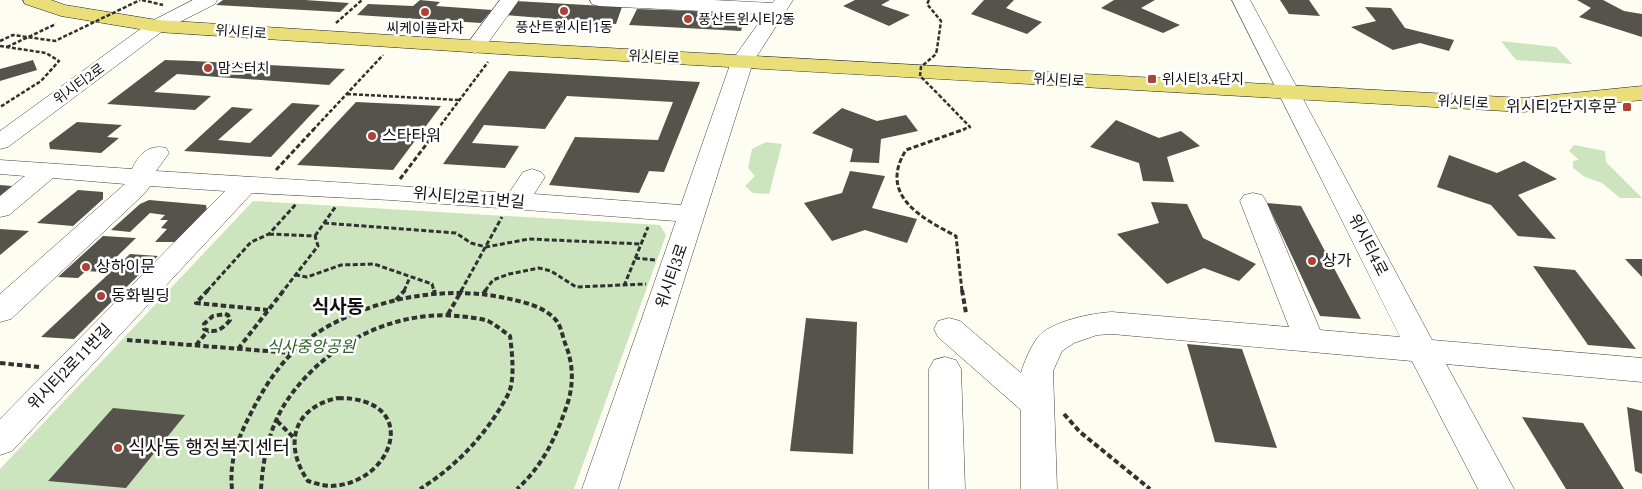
<svg xmlns="http://www.w3.org/2000/svg" width="1642" height="489" viewBox="0 0 1642 489" font-family="Spectral,'Noto Sans KR',serif">
<rect width="100%" height="100%" fill="#fdfdf2"/>
<!-- green -->
<path fill="#cde5bf" d="M1501 41 1556 47 1572 64 1516 60Z
M766 142 782 144 769 194 753 193 745 186 755 176 748 168 752 149Z
M1574 145 1605 151 1606 162 1642 198H1620L1602 183 1585 177 1573 168V161L1579 160 1569 151Z
M253 201 660 225 666 235 574 489H0V469Z"/>
<!-- building -->
<path fill="#56524c" d="M223 0H305L349 3 340 12 216 5Z
M420 0 440 2 436 6 492 10 481 23 357 15 368 4 413 6Z
M855 0H890L881 5 910 15 889 26 843 6Z
M984 0H1014L1006 8 1042 22 1027 34 971 14Z
M1114 0H1155L1141 8 1180 25 1163 33 1101 8Z
M1280 0H1309L1320 16 1289 14Z
M1577 0H1603L1624 11 1642 14V37L1579 17 1591 8Z
M515 1 622 7 616 24 504 15Z
M1365 7 1391 8 1405 28 1454 40 1449 51 1420 43 1393 50 1351 27 1376 21Z
M637 9 746 13 741 31 629 25Z
M33 60 37 70 0 81V69Z
M165 60 193 61 345 69 329 85 177 74 154 92 211 96 195 110 107 104Z
M509 71 700 82 664 172 649 171 639 193 549 185 575 137 658 140 673 102 567 96 545 129 484 125 472 143 519 146 505 168 443 164Z
M356 102 441 106 393 170 297 165Z
M292 103 320 105 271 157 184 151 232 107 253 109 218 140 250 143Z
M842 108 877 121 906 115 918 131 881 139 879 163 850 162 853 149 812 133Z
M1116 120 1159 138 1181 131 1200 146 1167 157 1174 182 1143 181 1139 163 1090 147Z
M77 122 122 125 107 137 119 138 101 153 50 149 49 143Z
M1449 155 1497 173 1524 161 1557 179 1518 195 1556 239 1518 236 1491 205 1437 187Z
M850 171 885 176 872 208 917 219 907 243 865 230 832 241 804 203 842 193Z
M0 185 12 186 0 196Z
M78 190 103 192V199L73 226 37 223Z
M149 200 206 205 207 211 176 242H155L167 229 161 228 168 220H160L165 215 150 213 130 232 111 230 140 204Z
M1151 202 1187 204 1203 238 1256 264 1239 281 1204 268 1167 284 1117 234 1159 223Z
M1267 203 1301 206 1361 319 1320 316Z
M0 229 29 231 0 255Z
M103 236 136 238 101 272 86 271 78 278 58 277Z
M130 254 158 256 74 339 41 337Z
M1625 259H1642V277Z
M1533 266 1575 270 1636 349 1588 345Z
M806 318 857 322 853 454 790 451Z
M1187 344 1242 349 1277 448 1215 442Z
M1627 407 1642 411V474L1635 471Z
M113 408 185 415 126 488 48 481Z
M1522 417 1583 423 1624 489H1566Z"/>
<g fill="none" stroke-linecap="round" stroke-linejoin="round">
<defs>
<path id="minor" d="M193 0H217L215 4 164 30 8 147 0 149V131L150 22Z
M500 0H519L482 51 475 53 468 51 465 47Z
M590 0H713L772 3 775 0H793L753 62 618 489H582L676 221 390 200 252 193 12 451 0 455V419L225 191 150 186 145 193 11 319 0 322V294L125 184 53 178 9 215 0 217V196L25 176 0 174V160L132 169C139 154 149 144 166 148L169 153 156 171 509 193 523 172 532 169 541 172 545 177 534 194 681 205 731 62 765 14 599 6 592 4Z
M1232 0H1250L1432 340 1642 358V382L1446 364 1514 489H1478L1412 361 1112 334 1097 335 1074 343 1062 351 1053 371 1057 489H1021V410L938 337 934 329 938 321 949 318 960 321 1021 373C1024 362 1031 346 1038 337 1051 321 1093 313 1112 312L1289 327 1240 201 1244 195 1253 193 1262 195 1266 201 1320 330 1400 337Z
M945 357 956 360 961 369 965 489H929V369L934 360Z"/>
<path id="major" d="M23 0H51L65 5 157 20 499 42 1523 98 1642 86V100L1523 112 499 54 157 32 61 16 25 4Z"/>
</defs>
<!-- minor casing -->
<use href="#minor" stroke="#424242" stroke-width="1"/>
<!-- major casing -->
<use href="#major" stroke="#202020" stroke-width="1"/>
<!-- path-far2 -->
<path stroke="#313131" stroke-width="2.5" stroke-dasharray="4 2" stroke-linecap="butt" d="M142 0 163 5
M929 0 927 4 941 21 937 49
M336 23 362 0
M0 46 46 53 59 61 41 81 0 107
M7 47 56 24
M347 94 459 100
M939 95 970 127 961 130
M313 130 383 55
M437 130 488 62"/>
<!-- path-far1 -->
<path stroke="#313131" stroke-width="3" stroke-dasharray="5 2.5" stroke-linecap="butt" d="M276 170 314 129
M400 179 438 129
M324 223 456 233 471 243 486 247 529 239 641 244
M269 234 315 236 318 246 283 291
M315 236 336 206
M635 258 655 260
M295 275 307 277 341 265 374 264 432 284 434 291
M624 286 648 227
M207 291 251 242 269 234 296 204
M404 291 410 277
M461 291 502 217
M485 291 493 280 509 274 539 268 551 271 576 287 646 284
M962 291 956 236C921 218 878 195 906 150L965 129"/>
<!-- path -->
<path stroke="#313131" stroke-width="4" stroke-dasharray="5.5 3" stroke-linecap="butt" d="M208 290 196 303 268 310
M434 290 435 294
M962 290 966 313
M483 294 486 290
M396 300 405 290
M225 314 228 315 230 320C223 329 215 334 204 329V324L213 316Z
M448 314 462 290
M127 340 292 353
M196 345 208 331
M238 349 284 290
M0 363 39 367
M338 398C423 398 394 484 331 486 323 486 315 483 308 481 283 445 293 407 338 398Z
M1064 414 1080 432 1150 489
M277 421 294 438
M232 489C229 461 238 438 251 413 265 385 284 356 311 337 367 298 448 283 514 300 528 303 545 308 555 319 561 325 562 335 565 343 573 363 574 382 568 402 557 435 543 466 517 489
M261 489C263 459 269 428 286 402 323 346 391 310 458 316 468 317 479 318 488 321 496 325 503 331 510 336 512 352 514 370 511 386 509 395 503 403 499 410 479 442 452 469 420 489"/>
<!-- minor -->
<use href="#minor" fill="#fff" fill-rule="evenodd"/>
<!-- major -->
<use href="#major" fill="#e9de77" fill-rule="evenodd"/>
<!-- path-bridge -->
<path stroke="#313131" stroke-width="2.5" stroke-dasharray="4 2" stroke-linecap="butt" d="M0 41 13 35 55 41 140 0
M937 49 936 54 921 67 920 76 939 95"/>
</g>
<!-- markers -->
<g fill="#af4236" stroke="#fff" stroke-width="2">
<circle cx="564" cy="11" r="5"/>
<circle cx="425" cy="12" r="5"/>
<circle cx="688" cy="19" r="5"/>
<circle cx="208" cy="68" r="5"/>
<rect x="1147" y="74" width="10" height="10" rx="2.5"/>
<rect x="1622" y="102" width="10" height="10" rx="2.5"/>
<circle cx="372" cy="136" r="5"/>
<circle cx="1312" cy="261" r="5"/>
<circle cx="86" cy="267" r="5"/>
<circle cx="101" cy="296" r="5"/>
<circle cx="118" cy="448" r="5"/>
</g>
<g text-anchor="middle" dominant-baseline="central" stroke-width="5" stroke-linejoin="round" paint-order="stroke">
<!-- far-poi labels -->
<g font-size="14" fill="#0f0f0f" stroke="#fff" text-anchor="start">
<text x="698" y="19">풍산트윈시티2동</text>
<text x="564" y="27" text-anchor="middle">풍산트윈시티1동</text>
<text x="425" y="28" text-anchor="middle">씨케이플라자</text>
<text x="218" y="68">맘스터치</text>
<text x="1162" y="79">위시티3.4단지</text>
</g>
<!-- far-street labels -->
<g font-size="14" fill="#0f0f0f" stroke="#fff">
<text transform="translate(241 32) rotate(4)">위시티로</text>
<text transform="translate(654 57) rotate(3)">위시티로</text>
<text transform="translate(1059 80) rotate(3)">위시티로</text>
<text transform="translate(79 84) rotate(-36)">위시티2로</text>
<text transform="translate(1463 102) rotate(3)">위시티로</text>
</g>
<!-- poi labels -->
<g font-size="16" fill="#0f0f0f" stroke="#fff" text-anchor="start">
<text x="1617" y="107" text-anchor="end">위시티2단지후문</text>
<text x="382" y="136">스타타워</text>
<text x="1322" y="261">상가</text>
<text x="96" y="267">상하이문</text>
<text x="111" y="296">동화빌딩</text>
</g>
<!-- street labels -->
<g font-size="16" fill="#0f0f0f" stroke="#fff">
<text transform="translate(469 198) rotate(5)">위시티2로11번길</text>
<text transform="translate(1368 245) rotate(63)">위시티4로</text>
<text transform="translate(672 276) rotate(-71)">위시티3로</text>
<text transform="translate(70 367) rotate(-46)">위시티2로11번길</text>
</g>
<!-- park labels -->
<g font-size="16" font-style="italic" fill="#2a6026" stroke="#fff">
<text x="311" y="347">식사중앙공원</text>
</g>
<!-- quarter labels -->
<g font-size="19" font-weight="bold" fill="#0f0f0f" stroke="#fff">
<text x="338" y="307">식사동</text>
</g>
<!-- near-poi labels -->
<g font-size="19" fill="#0f0f0f" stroke="#fff" text-anchor="start">
<text x="128" y="448">식사동 행정복지센터</text>
</g>
</g>
</svg>
